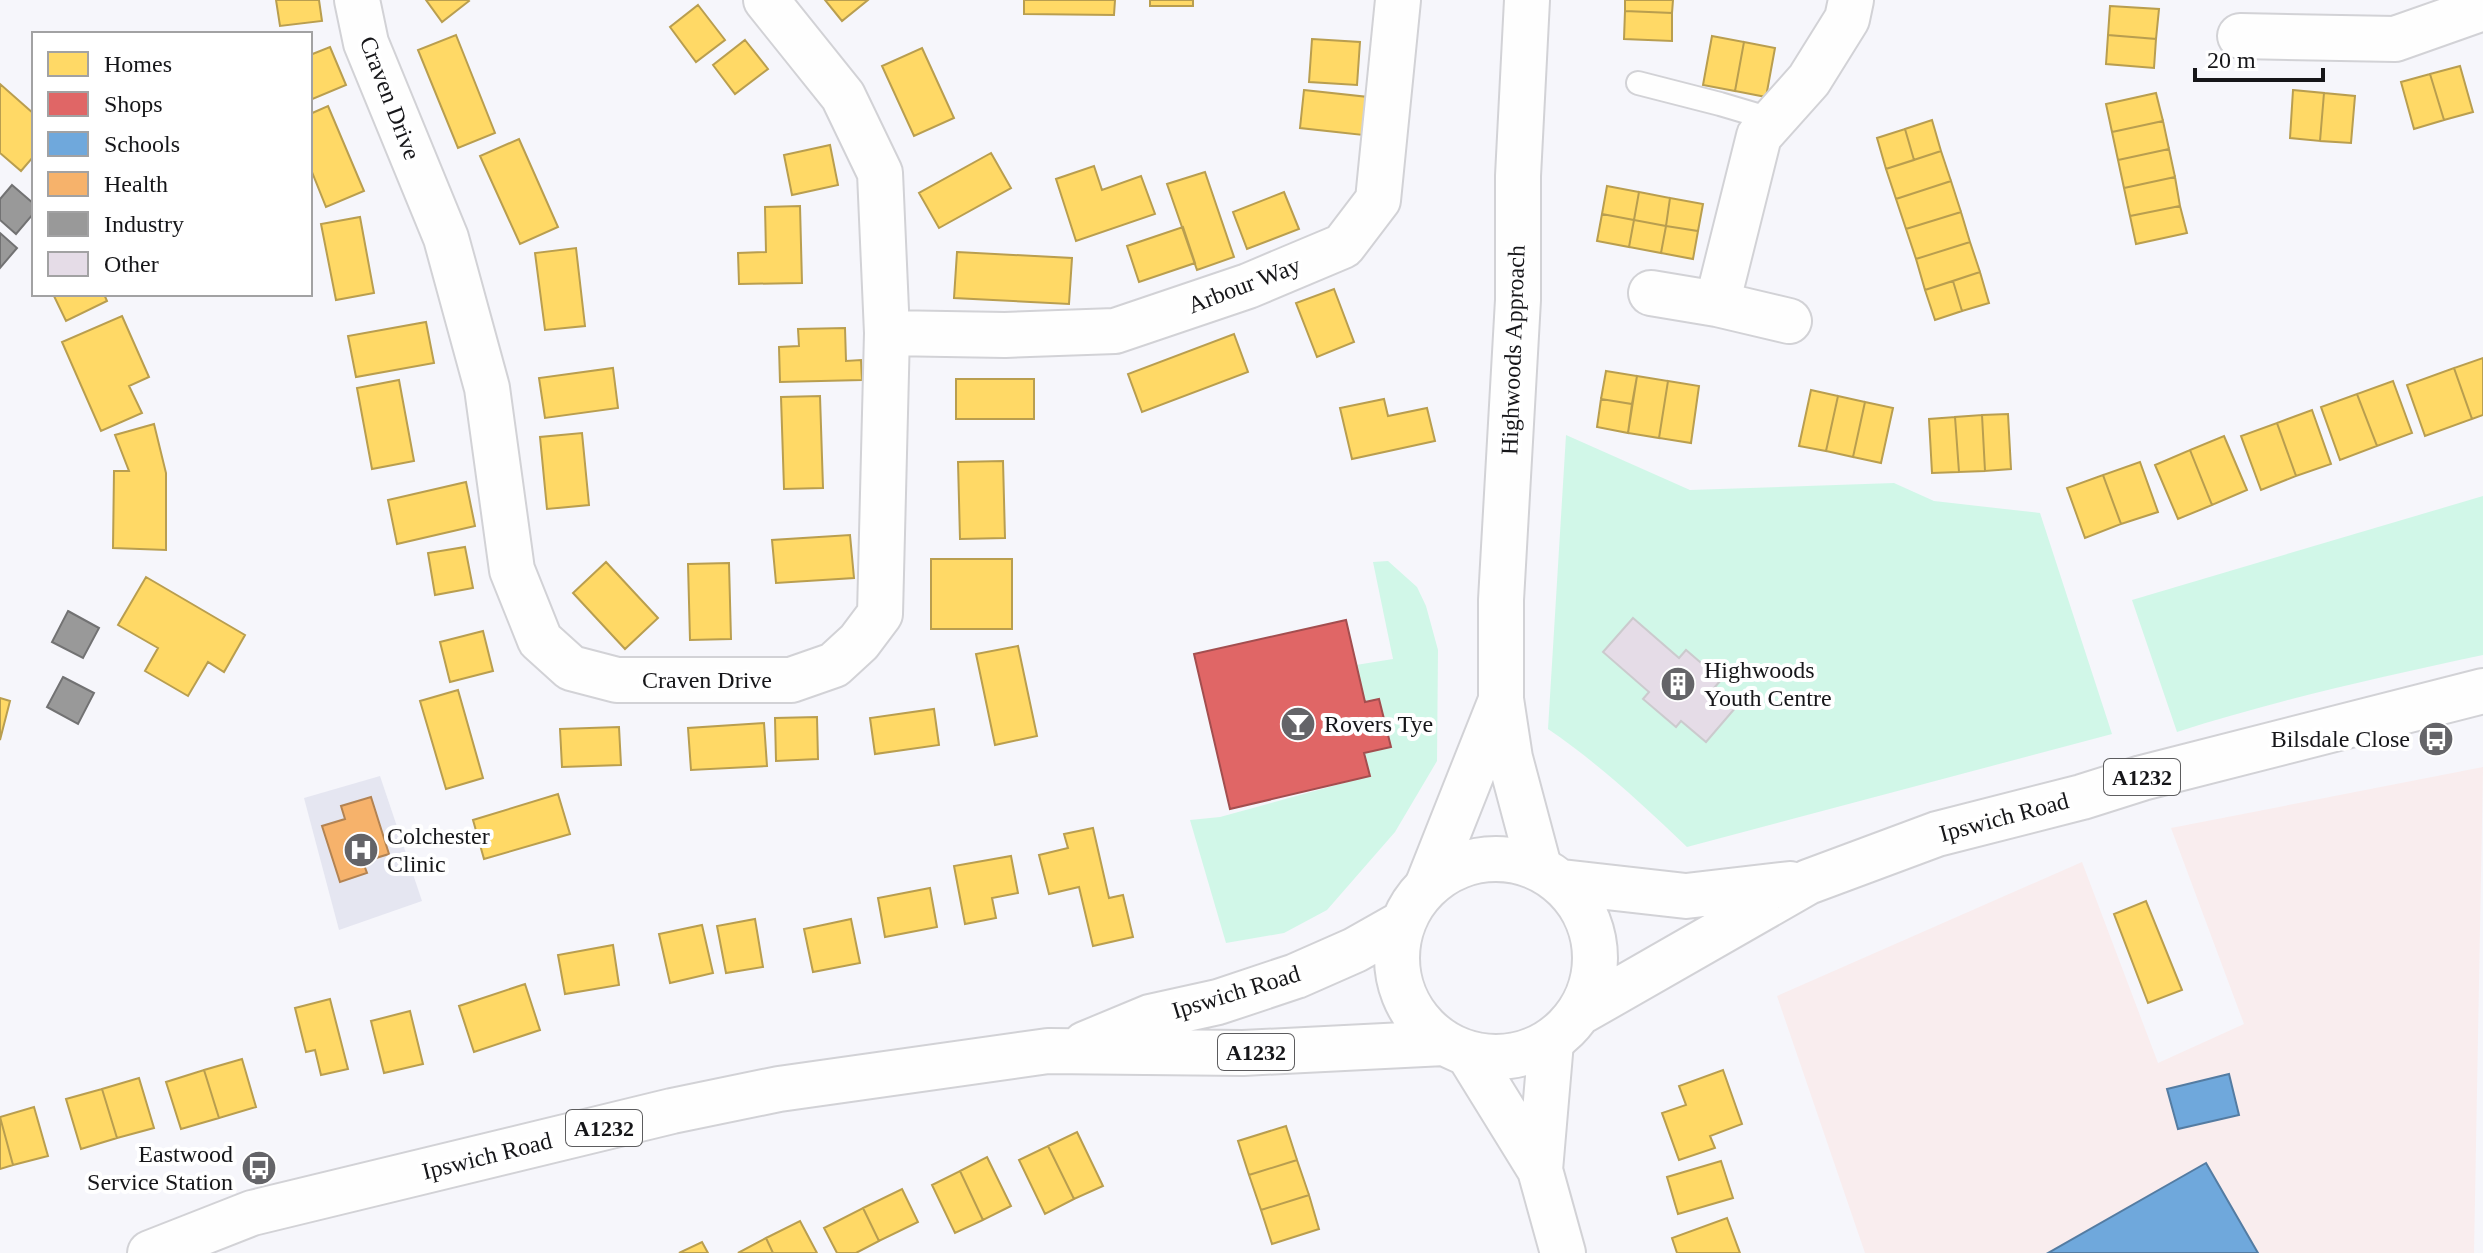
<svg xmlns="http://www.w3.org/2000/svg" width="2483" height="1253" viewBox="0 0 2483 1253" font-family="'Times New Roman',serif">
<rect width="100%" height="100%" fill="#f6f6fb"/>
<!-- built -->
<path fill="#e5e6f1" d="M380 776 422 901 339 930 304 798Z"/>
<!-- education -->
<path fill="#f9edee" d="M2483 767 2474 1253H1865L1777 996 2082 862 2158 1063 2244 1024 2171 828Z"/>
<!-- green -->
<path fill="#d1f7e8" d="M1566 435 1690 490 1894 483 1934 501 2040 513 2112 734 1687 847C1643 805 1598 763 1548 729Z
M2483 496V655C2379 677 2278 700 2177 732L2132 600Z
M1388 561 1417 587 1426 606 1438 650 1437 761 1395 832 1327 910 1284 933 1226 943 1190 820 1220 817 1369 776 1364 753 1390 746 1379 699 1365 702 1356 665 1393 659 1373 562Z"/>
<!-- homes -->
<path fill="#ffd966" stroke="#b99e4f" stroke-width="2" d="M276 0H319L322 21 280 26Z
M426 0H468L469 1 442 22Z
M825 0H868L842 21Z
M1024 0H1115L1114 15 1024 14Z
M1150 0H1193V6H1150Z
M1625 0H1673L1672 13 1625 11Z
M698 5 725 40 696 62 670 27Z
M2110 6 2159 9 2156 39 2108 35Z
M1625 11 1672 13V41L1624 39Z
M456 35 495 133 458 148 418 50Z
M2108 35 2156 39 2154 68 2106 64Z
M1712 36 1744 42 1735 91 1703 85Z
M1312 39 1360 42 1357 85 1309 82Z
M745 40 768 69 735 94 713 65Z
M1744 42 1775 48 1766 97 1735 91Z
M330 47 346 85 310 100V55Z
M922 48 954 118 914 136 882 66Z
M2460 66 2473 112 2444 120 2430 74Z
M2430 74 2444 120 2414 129 2401 82Z
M0 84 34 114V156L21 171 0 153Z
M1304 90 1368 97 1363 135 1300 128Z
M2293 90 2324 93 2320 141 2290 138Z
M2156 93 2163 121 2112 132 2106 104Z
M2324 93 2355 96 2351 143 2320 141Z
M328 106 364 191 326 207 310 167V114Z
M1932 120 1941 151 1914 160 1905 129Z
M2163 121 2169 149 2118 160 2112 132Z
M1905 129 1914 160 1886 169 1877 138Z
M519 139 558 227 520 244 480 156Z
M830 145 838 185 792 195 784 155Z
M2169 149 2175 177 2124 188 2118 160Z
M1941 151 1951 181 1896 199 1886 169Z
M991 153 1011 188 939 228 919 193Z
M1094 166 1102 190 1141 176 1155 214 1076 241 1056 179Z
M1205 172 1234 257 1197 270 1167 184Z
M2175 177 2180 206 2130 216 2124 188Z
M1951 181 1961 212 1906 229 1896 199Z
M1607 186 1639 192 1634 220 1602 214Z
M1284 192 1299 229 1247 249 1233 212Z
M1639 192 1670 198 1666 226 1634 220Z
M1670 198 1703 204 1698 231 1666 226Z
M800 206 802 283 739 284 738 253 766 252 765 207Z
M2180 206 2187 233 2136 244 2130 216Z
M1961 212 1970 242 1916 259 1906 229Z
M1602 214 1634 220 1629 247 1597 241Z
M360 217 374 293 336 300 321 224Z
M1634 220 1666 226 1661 253 1629 247Z
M1666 226 1698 231 1693 259 1661 253Z
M1183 227 1195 263 1139 282 1127 246Z
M1970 242 1980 272 1925 290 1916 259Z
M576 248 585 326 545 330 535 253Z
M957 252 1072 258 1069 304 954 298Z
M1980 272 1989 303 1962 311 1953 281Z
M1953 281 1962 311 1935 320 1925 290Z
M1334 289 1354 342 1317 357 1296 303Z
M53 294H104L107 301 66 321Z
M122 316 149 377 129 386 142 413 101 431 62 342Z
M426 322 434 363 356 377 348 336Z
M845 328 846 361 861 360 862 380 780 382 779 347 799 346 798 329Z
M1234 334 1248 372 1142 412 1128 374Z
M2483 358V415L2472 419 2454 368Z
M613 368 618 408 545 418 539 378Z
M2454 368 2472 419 2425 436 2407 385Z
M1606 371 1637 376 1632 404 1601 399Z
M1637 376 1668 381 1659 438 1628 433Z
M956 379H1034V419H956Z
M399 380 414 461 372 469 357 388Z
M1668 381 1699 386 1691 443 1659 438Z
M2393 381 2412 433 2377 446 2357 394Z
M1811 390 1838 396 1826 451 1799 446Z
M2357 394 2377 446 2340 460 2321 407Z
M820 396 823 488 784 489 781 397Z
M1838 396 1865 402 1853 457 1826 451Z
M1384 399 1388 416 1427 408 1435 441 1352 459 1340 408Z
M1601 399 1632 404 1628 433 1597 427Z
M1865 402 1893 408 1881 463 1853 457Z
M2312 410 2331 464 2296 476 2277 423Z
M2008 414 2011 469 1985 471 1982 415Z
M1982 415 1985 471 1959 472 1955 417Z
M1955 417 1959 472 1932 473 1929 419Z
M2277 423 2296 476 2261 490 2241 436Z
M154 424 166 473V550L113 548 114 471H129L115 435Z
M582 433 589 505 547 509 540 437Z
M2224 436 2247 490 2212 505 2190 450Z
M2190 450 2212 505 2178 519 2155 465Z
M1003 461 1005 538 960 539 958 462Z
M2140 462 2158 512 2121 524 2103 475Z
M2103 475 2121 524 2085 538 2067 488Z
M466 482 475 526 397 544 388 500Z
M850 535 854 578 776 583 772 540Z
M465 547 473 588 435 595 428 553Z
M931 559H1012V629H931Z
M606 562 658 618 625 649 573 593Z
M729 563 731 639 690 640 688 564Z
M146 577 245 635 224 672 208 662 188 696 145 671 158 648 118 625Z
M483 631 493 671 450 682 440 642Z
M1018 646 1037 736 995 745 976 654Z
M458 690 483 778 446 789 420 701Z
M0 698 10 701 0 740Z
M934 709 939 745 875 754 870 718Z
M817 717 818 759 776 761 775 718Z
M764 723 767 766 691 770 688 728Z
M619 727 621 765 562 767 560 729Z
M558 794 570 834 484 859 473 820Z
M1093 828 1109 898 1123 895 1133 937 1093 946 1079 887 1049 894 1039 855 1068 848 1064 834Z
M1011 856 1018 893 992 898 996 918 965 924 954 866Z
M930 888 937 927 885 937 878 898Z
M2146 901 2182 990 2148 1003 2114 914Z
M755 919 763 967 726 973 717 926Z
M851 919 860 963 813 972 804 929Z
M702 925 713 973 670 983 659 934Z
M613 945 619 985 565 994 558 955Z
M525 984 540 1030 474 1052 459 1006Z
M330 999 348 1069 321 1075 315 1050 306 1052 295 1008Z
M410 1011 423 1064 384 1073 371 1021Z
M242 1059 256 1107 219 1118 204 1070Z
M204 1070 219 1118 181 1129 166 1082Z
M1723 1070 1742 1124 1710 1136 1715 1148 1679 1160 1662 1113 1686 1105 1679 1086Z
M139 1078 154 1128 117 1138 102 1089Z
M102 1089 117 1138 81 1149 66 1099Z
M34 1107 48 1156 13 1165 0 1117Z
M0 1117 13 1165 0 1169Z
M1286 1126 1297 1160 1249 1175 1238 1141Z
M1077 1132 1103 1186 1074 1199 1048 1146Z
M1048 1146 1074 1199 1045 1214 1019 1160Z
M987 1157 1011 1206 983 1220 960 1171Z
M1297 1160 1309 1195 1261 1210 1249 1175Z
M1721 1161 1733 1198 1678 1214 1667 1177Z
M960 1171 983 1220 955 1233 932 1185Z
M902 1189 918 1222 879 1241 863 1208Z
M1309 1195 1319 1229 1272 1244 1261 1210Z
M863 1208 879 1241 856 1253H837L824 1228Z
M1727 1218 1740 1253H1677L1672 1238Z
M800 1221 817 1253H773L766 1238Z
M766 1238 773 1253H738Z
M702 1242 708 1253H679Z"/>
<!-- shops -->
<path fill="#e06666" stroke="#a34e4f" stroke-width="2" d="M1346 620 1365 702 1379 699 1391 747 1364 753 1370 776 1230 809 1194 654Z"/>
<!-- schools -->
<path fill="#6fa8dc" stroke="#547ca2" stroke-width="2" d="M2229 1074 2239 1115 2178 1129 2167 1089Z
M2206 1163 2258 1253H2048Z"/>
<!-- health -->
<path fill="#f6b26b" stroke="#b38352" stroke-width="2" d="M371 797 389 854 363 862 367 873 340 882 322 826 345 819 341 806Z"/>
<!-- industry -->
<path fill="#999" stroke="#727273" stroke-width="2" d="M12 185 34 204V213L16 234 0 220V199Z
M0 233 17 248 0 268Z
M68 611 99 628 83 658 52 642Z
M63 677 94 693 78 724 47 707Z"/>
<!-- building -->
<path fill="#e5dce7" stroke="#cbcacd" stroke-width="2" d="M1633 618 1679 658 1686 650 1721 680 1714 688 1736 707 1706 742 1681 721 1676 727 1643 699 1649 692 1603 652Z"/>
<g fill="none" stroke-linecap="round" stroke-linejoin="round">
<defs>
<path id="lane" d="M1638 83 1720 104 1774 120"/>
<path id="street" d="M357 0 366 43 446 238 487 388 512 570 540 640 571 668 617 680H791L834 665 859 642 880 614 887 333 880 173 843 96 766 0
M2240 36 2395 39 2483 8
M1651 293 1717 304 1789 321
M1717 304 1759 136 1809 80 1847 19 1851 0
M887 333 1005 335 1115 331 1248 286 1343 246 1378 200 1398 0"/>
<path id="secondary" d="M1527 0 1518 176V300L1501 600V699L1510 758 1539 867
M1428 884 1501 700
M1469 1055 1540 1170 1563 1253
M1540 1170 1551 1042"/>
<path id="primary" d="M1397 958a99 99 0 1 1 198 0a99 99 0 1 1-198 0Z
M1562 882 1686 896 1790 884
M1579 1013 1808 882 1937 834 2082 797 2142 778 2483 691
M1085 1044 1150 1017 1218 1002 1296 976 1355 950 1401 924
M150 1253 252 1213 672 1111 779 1089 1048 1051 1243 1053 1444 1043"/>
</defs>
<!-- lane casing -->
<use href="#lane" stroke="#d2d2d6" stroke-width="26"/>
<!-- street casing -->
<use href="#street" stroke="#d2d2d6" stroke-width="48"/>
<!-- secondary casing -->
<use href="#secondary" stroke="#d2d2d6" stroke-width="48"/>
<!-- primary casing -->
<use href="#primary" stroke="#d2d2d6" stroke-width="48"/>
<!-- lane -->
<use href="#lane" stroke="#fefefe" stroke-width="22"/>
<!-- street -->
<use href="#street" stroke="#fefefe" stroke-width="44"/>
<!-- secondary -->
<use href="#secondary" stroke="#fefefe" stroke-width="44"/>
<!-- primary -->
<use href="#primary" stroke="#fefefe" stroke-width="44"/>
</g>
<!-- icons -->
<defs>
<symbol id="building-disc" viewBox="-11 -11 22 22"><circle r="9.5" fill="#646468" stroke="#fff"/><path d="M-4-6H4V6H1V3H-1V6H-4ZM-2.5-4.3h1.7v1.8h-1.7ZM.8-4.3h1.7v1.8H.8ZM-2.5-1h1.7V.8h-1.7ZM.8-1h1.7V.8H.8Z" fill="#fff"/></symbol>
<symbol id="bar-disc" viewBox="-11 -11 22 22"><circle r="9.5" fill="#646468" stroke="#fff"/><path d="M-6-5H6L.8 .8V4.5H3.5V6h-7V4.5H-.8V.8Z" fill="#fff"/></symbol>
<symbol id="bus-disc" viewBox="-11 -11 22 22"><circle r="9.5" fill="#646468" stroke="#fff"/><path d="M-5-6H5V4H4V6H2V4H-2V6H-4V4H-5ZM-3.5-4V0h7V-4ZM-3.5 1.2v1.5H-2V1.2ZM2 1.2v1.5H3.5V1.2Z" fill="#fff"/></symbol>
<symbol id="hospital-disc" viewBox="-11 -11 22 22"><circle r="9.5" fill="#646468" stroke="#fff"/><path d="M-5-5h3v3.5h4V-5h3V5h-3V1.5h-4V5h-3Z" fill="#fff"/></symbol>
</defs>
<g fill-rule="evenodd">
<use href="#building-disc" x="1658" y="664" width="40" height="40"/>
<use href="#bar-disc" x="1278" y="704" width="40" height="40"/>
<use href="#bus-disc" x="2416" y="719" width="40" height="40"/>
<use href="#hospital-disc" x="341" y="830" width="40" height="40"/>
<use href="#bus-disc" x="239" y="1148" width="40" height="40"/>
</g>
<g text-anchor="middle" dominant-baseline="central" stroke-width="8" stroke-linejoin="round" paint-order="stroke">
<!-- shield labels -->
<g fill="#fff" stroke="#5c5c5e" stroke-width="2">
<rect x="2104" y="759" width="76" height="36" rx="6"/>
<rect x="1218" y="1034" width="76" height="36" rx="6"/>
<rect x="566" y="1110" width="76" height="36" rx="6"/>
</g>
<g font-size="22" font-weight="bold" fill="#161619">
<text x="2142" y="777">A1232</text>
<text x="1256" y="1052">A1232</text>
<text x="604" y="1128">A1232</text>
</g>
<!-- street labels -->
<g font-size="24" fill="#161619" stroke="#fff">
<text transform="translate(390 98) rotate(69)">Craven Drive</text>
<text transform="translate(1244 285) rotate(-21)">Arbour Way</text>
<text transform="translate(1513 350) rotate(-88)">Highwoods Approach</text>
<text x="707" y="680">Craven Drive</text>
<text transform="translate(2004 817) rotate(-15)">Ipswich Road</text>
<text transform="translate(1236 992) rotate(-17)">Ipswich Road</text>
<text transform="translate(487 1156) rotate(-14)">Ipswich Road</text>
</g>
<!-- poi labels -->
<g font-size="24" fill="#161619" stroke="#fff" text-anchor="start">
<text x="1704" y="670">Highwoods<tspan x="1704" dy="28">Youth Centre</tspan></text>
<text x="1324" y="724">Rovers Tye</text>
<text x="2410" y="739" text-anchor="end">Bilsdale Close</text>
<text x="387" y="836">Colchester<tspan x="387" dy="28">Clinic</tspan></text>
<text x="233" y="1154" text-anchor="end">Eastwood<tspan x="233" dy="28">Service Station</tspan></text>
</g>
</g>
<!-- legend -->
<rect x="32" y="32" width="280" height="264" fill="#ffffff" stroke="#a2a2a3" stroke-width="2"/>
<rect x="48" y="52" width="40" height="24" fill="#ffd966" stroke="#a2a2a3" stroke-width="2"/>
<text x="104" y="72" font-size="24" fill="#161619">Homes</text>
<rect x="48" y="92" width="40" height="24" fill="#e06666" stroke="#a2a2a3" stroke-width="2"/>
<text x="104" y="112" font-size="24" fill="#161619">Shops</text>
<rect x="48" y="132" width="40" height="24" fill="#6fa8dc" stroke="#a2a2a3" stroke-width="2"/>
<text x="104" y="152" font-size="24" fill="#161619">Schools</text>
<rect x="48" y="172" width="40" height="24" fill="#f6b26b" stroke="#a2a2a3" stroke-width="2"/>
<text x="104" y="192" font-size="24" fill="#161619">Health</text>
<rect x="48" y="212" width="40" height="24" fill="#999999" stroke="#a2a2a3" stroke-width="2"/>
<text x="104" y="232" font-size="24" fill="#161619">Industry</text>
<rect x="48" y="252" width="40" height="24" fill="#e5dce7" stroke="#a2a2a3" stroke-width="2"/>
<text x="104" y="272" font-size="24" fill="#161619">Other</text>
<!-- scale -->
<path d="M2195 68v12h128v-12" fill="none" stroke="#161619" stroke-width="4"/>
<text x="2207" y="68" font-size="24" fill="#161619" stroke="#ffffff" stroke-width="6" paint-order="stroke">20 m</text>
</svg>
